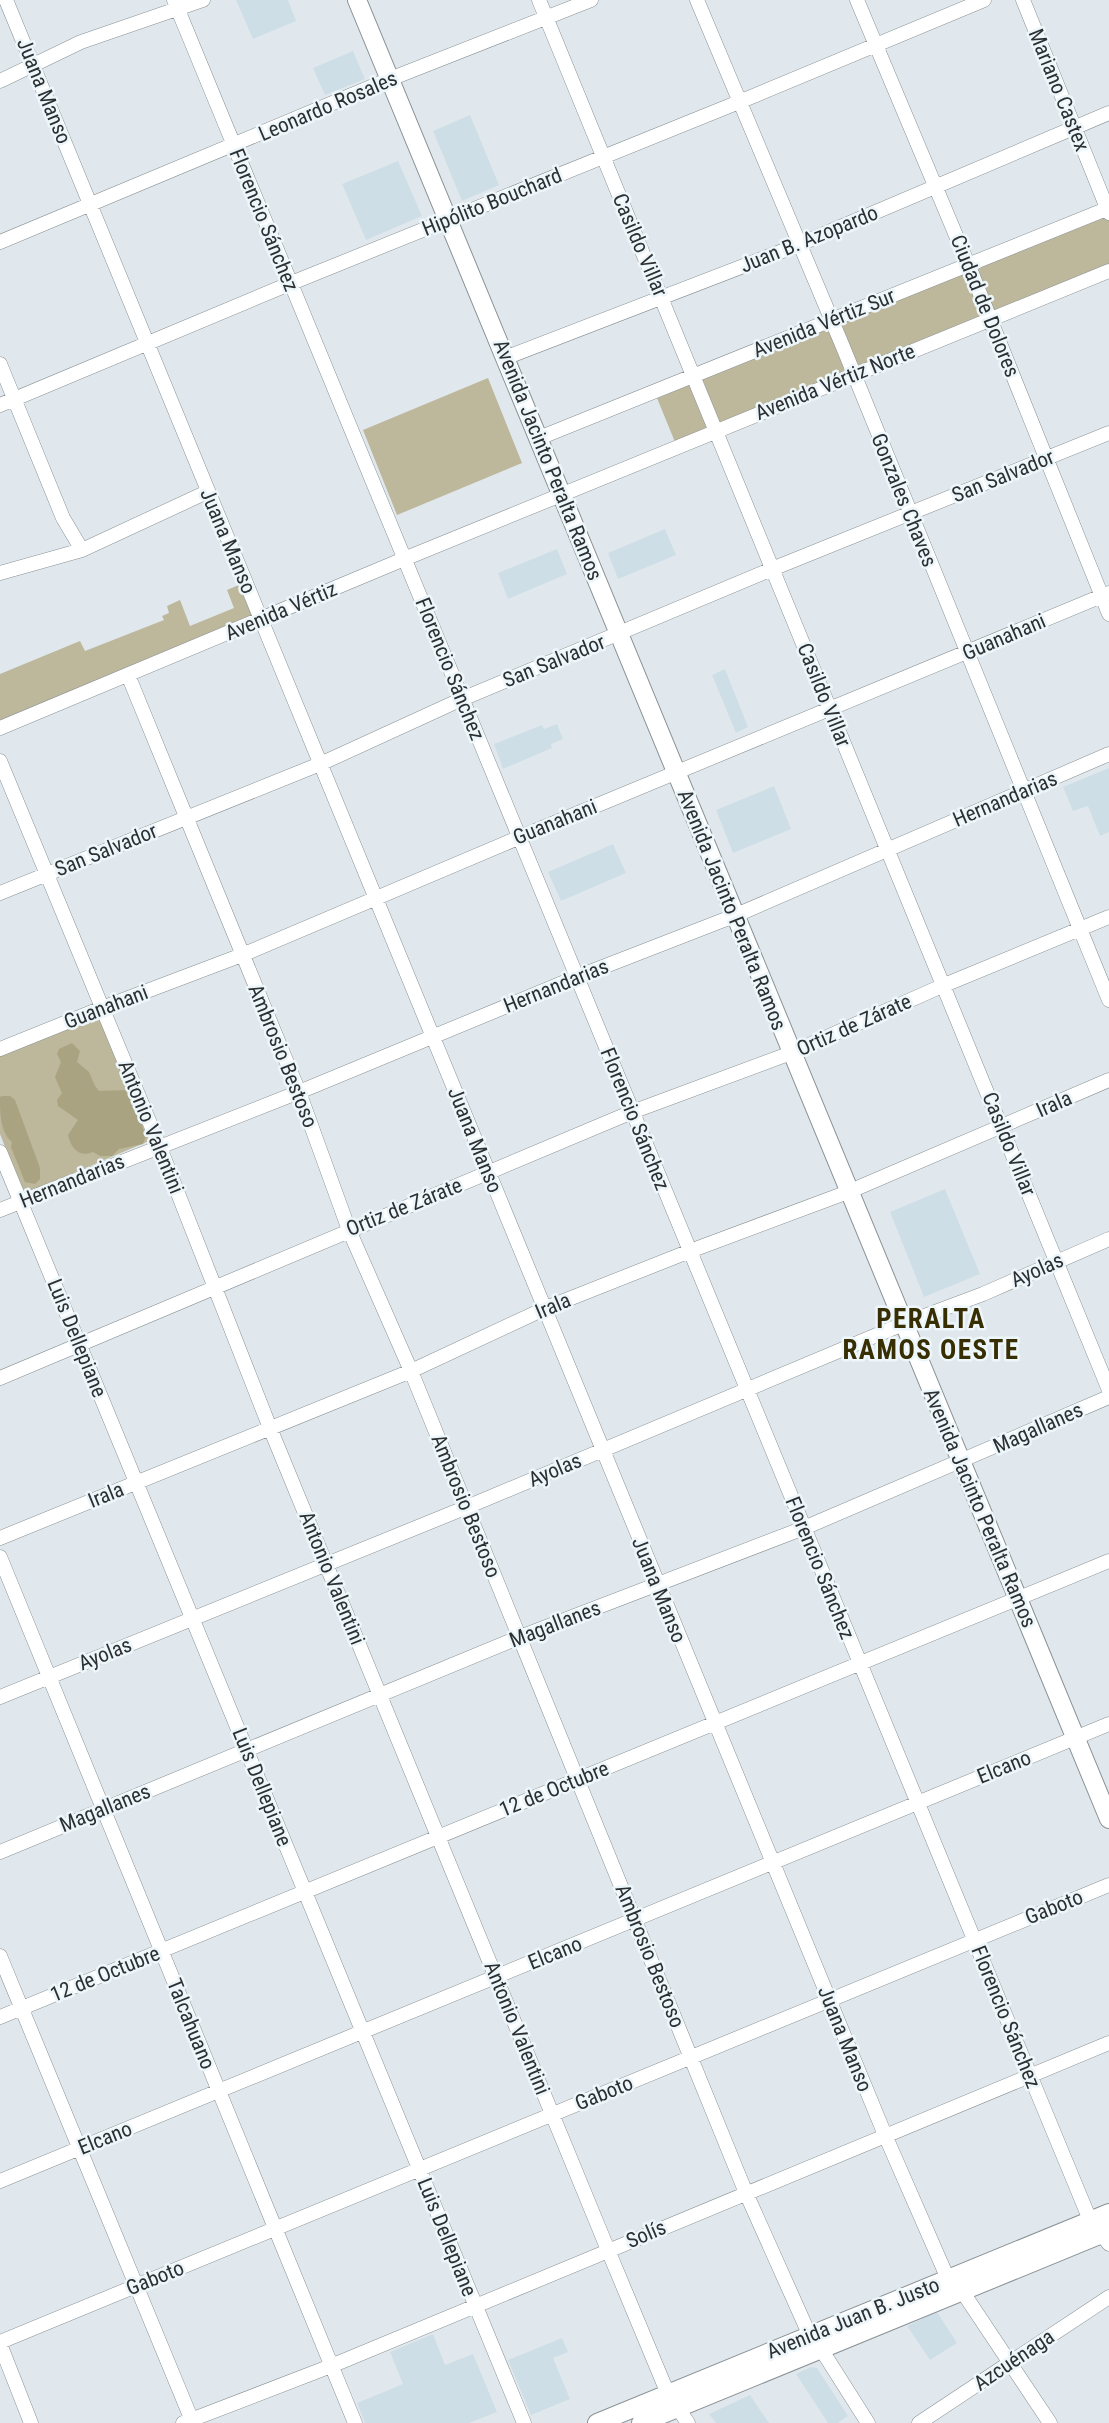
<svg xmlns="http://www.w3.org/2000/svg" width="1109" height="2423" viewBox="0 0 1109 2423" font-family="'Roboto Condensed',sans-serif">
<rect width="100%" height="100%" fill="#e0e8ed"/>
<!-- built -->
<path fill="#cedee6" d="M236 0H288L296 21 253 39Z
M353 51 365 79 325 95 313 68Z
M470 115 499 185 462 201 433 131Z
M398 161 422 216 366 240 342 184Z
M665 529 676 555 618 579 608 553Z
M557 549 567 574 508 599 498 573Z
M725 669 748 727 736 733 712 675Z
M557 724 563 739 551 744 552 748 503 769 494 744 542 725 544 729Z
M1109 768V832L1100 836 1088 806 1073 811 1063 787Z
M774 786 791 829 733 853 716 810Z
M613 844 626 873 561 901 548 872Z
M945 1189 980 1274 924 1297 890 1212Z
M937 2312 957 2343 930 2360 907 2326Z
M433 2334 445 2365 473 2354 497 2412 469 2423H365L357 2403 403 2384 390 2352Z
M562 2338 568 2352 553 2358 570 2399 531 2415 508 2360Z
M811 2367 817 2368 848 2416 838 2423H828L796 2374Z
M750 2395 769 2423H716L709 2414Z"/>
<!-- green -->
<path fill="#bdb79b" d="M1109 213V264L675 442 657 398Z
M488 378 522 463 397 515 363 430Z
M241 584 254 616 0 720V674L80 641 85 651 164 620 162 616 169 613 167 606 180 600 190 626 234 608 227 590Z
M96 1016 100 1018 149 1141 31 1191H25L21 1187 0 1134V1055Z"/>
<!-- forest -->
<path fill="#aaa382" d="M72 1043 80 1051 77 1062 89 1072 95 1086 99 1091 128 1090 146 1136 143 1144 119 1149 112 1156H100L93 1152C79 1158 71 1148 68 1135L78 1120 58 1106 57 1100 62 1093 55 1077 61 1062 57 1054 59 1049Z
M2 1096H10L15 1100 40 1168V1179L35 1184 25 1182 11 1147 12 1142C0 1132 0 1112 0 1097Z"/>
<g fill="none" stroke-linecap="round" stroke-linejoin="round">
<defs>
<path id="minor" d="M6 0 885 2135 948 2279 962 2291 1050 2423
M174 0 1030 2075 1090 2220 1109 2244
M539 0 1109 1390
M697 0 843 347 1109 1000
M857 0 968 264 1109 614
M1023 0 1109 213
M0 81 81 42 203 0
M0 242 390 79 591 0
M505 358 798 245 1109 113
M0 364 63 518 82 550
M0 405 289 284 739 102 984 0
M539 438 1109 208
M0 573 82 550 207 492
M128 675 299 1092 349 1230 411 1371 746 2193 810 2336 821 2349 868 2423
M0 728 404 559 1109 271
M0 761 159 1145 270 1428 608 2250 668 2394 688 2423
M0 893 320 764 462 699 772 569 1109 433
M0 1049 102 1008 242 955 518 838 1109 593
M0 1152 524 2423
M0 1210 299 1092 577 977 734 916 1109 754
M0 1378 632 1112 791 1053 942 986 1109 917
M0 1538 411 1371 546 1308 690 1251 848 1192 1109 1080
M0 1557 355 2423
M0 1697 467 1507 903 1324 983 1294 1109 1239
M0 1852 520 1637 804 1528 1109 1397
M0 1956 193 2423
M0 2017 1109 1561
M0 2181 1109 1724
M0 2342 1109 1885
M0 2344 31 2423
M183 2423 331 2366 1109 2043
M919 2423 1109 2297"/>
<path id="major" d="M357 0 1109 1819
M597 2423 1109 2213
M641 2423 1109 2231"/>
</defs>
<!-- minor casing -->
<use href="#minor" stroke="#8a9296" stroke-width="15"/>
<!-- major casing -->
<use href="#major" stroke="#8a9296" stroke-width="20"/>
<!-- minor -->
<use href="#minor" stroke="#fff" stroke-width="14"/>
<!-- major -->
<use href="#major" stroke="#fff" stroke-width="18"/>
</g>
<g text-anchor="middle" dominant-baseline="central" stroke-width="5" stroke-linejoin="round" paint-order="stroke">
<!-- street labels -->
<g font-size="21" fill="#2d3032" stroke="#edf6fa">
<text transform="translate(1059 90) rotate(68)">Mariano Castex</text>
<text transform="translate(44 91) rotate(68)">Juana Manso</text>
<text transform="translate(328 106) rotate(-23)">Leonardo Rosales</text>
<text transform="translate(492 202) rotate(-22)">Hipólito Bouchard</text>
<text transform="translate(264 220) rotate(68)">Florencio Sánchez</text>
<text transform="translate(809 239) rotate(-22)">Juan B. Azopardo</text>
<text transform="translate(640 245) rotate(67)">Casildo Villar</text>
<text transform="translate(985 306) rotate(68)">Ciudad de Dolores</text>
<text transform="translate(824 323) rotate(-22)">Avenida Vértiz Sur</text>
<text transform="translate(835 382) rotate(-22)">Avenida Vértiz Norte</text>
<text transform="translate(548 460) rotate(68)">Avenida Jacinto Peralta Ramos</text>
<text transform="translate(1003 476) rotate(-22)">San Salvador</text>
<text transform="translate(904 500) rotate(68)">Gonzales Chaves</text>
<text transform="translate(228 541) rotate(67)">Juana Manso</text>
<text transform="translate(281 611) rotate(-23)">Avenida Vértiz</text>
<text transform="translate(1004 637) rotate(-23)">Guanahani</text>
<text transform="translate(554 661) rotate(-22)">San Salvador</text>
<text transform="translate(450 669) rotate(68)">Florencio Sánchez</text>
<text transform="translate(824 695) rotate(68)">Casildo Villar</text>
<text transform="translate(1005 799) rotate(-23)">Hernandarias</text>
<text transform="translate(555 822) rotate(-22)">Guanahani</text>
<text transform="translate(106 850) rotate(-22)">San Salvador</text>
<text transform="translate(732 910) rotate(68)">Avenida Jacinto Peralta Ramos</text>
<text transform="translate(556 986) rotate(-22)">Hernandarias</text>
<text transform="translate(106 1007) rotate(-21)">Guanahani</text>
<text transform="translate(854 1025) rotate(-24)">Ortiz de Zárate</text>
<text transform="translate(283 1056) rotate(68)">Ambrosio Bestoso</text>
<text transform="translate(1054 1104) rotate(-24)">Irala</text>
<text transform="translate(635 1119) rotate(68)">Florencio Sánchez</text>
<text transform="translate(151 1127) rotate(68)">Antonio Valentini</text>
<text transform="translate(475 1140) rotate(68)">Juana Manso</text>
<text transform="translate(1009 1144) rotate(68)">Casildo Villar</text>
<text transform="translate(72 1181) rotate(-22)">Hernandarias</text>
<text transform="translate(404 1207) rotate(-22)">Ortiz de Zárate</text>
<text transform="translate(1037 1270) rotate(-24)">Ayolas</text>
<text transform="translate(553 1306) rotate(-23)">Irala</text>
<text transform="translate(77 1338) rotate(68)">Luis Dellepiane</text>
<text transform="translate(1038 1428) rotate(-24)">Magallanes</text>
<text transform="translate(555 1470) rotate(-23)">Ayolas</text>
<text transform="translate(106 1495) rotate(-22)">Irala</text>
<text transform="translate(466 1506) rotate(68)">Ambrosio Bestoso</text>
<text transform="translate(980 1508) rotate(67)">Avenida Jacinto Peralta Ramos</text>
<text transform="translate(820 1568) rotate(68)">Florencio Sánchez</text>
<text transform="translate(332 1578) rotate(68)">Antonio Valentini</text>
<text transform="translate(659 1590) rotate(68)">Juana Manso</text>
<text transform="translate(555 1624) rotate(-21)">Magallanes</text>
<text transform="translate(105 1654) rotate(-22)">Ayolas</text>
<text transform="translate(1004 1767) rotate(-22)">Elcano</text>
<text transform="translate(262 1787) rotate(68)">Luis Dellepiane</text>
<text transform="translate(554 1789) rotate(-22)">12 de Octubre</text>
<text transform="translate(105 1808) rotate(-22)">Magallanes</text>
<text transform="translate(1054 1907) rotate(-22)">Gaboto</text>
<text transform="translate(555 1953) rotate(-22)">Elcano</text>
<text transform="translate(650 1956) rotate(68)">Ambrosio Bestoso</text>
<text transform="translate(105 1974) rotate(-22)">12 de Octubre</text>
<text transform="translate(1006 2017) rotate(68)">Florencio Sánchez</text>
<text transform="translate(191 2024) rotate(68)">Talcahuano</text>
<text transform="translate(517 2028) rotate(68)">Antonio Valentini</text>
<text transform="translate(845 2039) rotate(68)">Juana Manso</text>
<text transform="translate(604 2093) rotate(-22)">Gaboto</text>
<text transform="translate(105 2138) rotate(-22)">Elcano</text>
<text transform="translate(646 2234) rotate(-23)">Solís</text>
<text transform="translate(447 2237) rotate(68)">Luis Dellepiane</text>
<text transform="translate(155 2278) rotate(-22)">Gaboto</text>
<text transform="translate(853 2318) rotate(-22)">Avenida Juan B. Justo</text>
<text transform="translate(1014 2360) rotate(-34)">Azcuénaga</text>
</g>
<!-- district labels -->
<g font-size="27" font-weight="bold" letter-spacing="1.5" fill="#372e03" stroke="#edf6fa">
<text x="931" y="1319">PERALTA<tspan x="931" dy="31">RAMOS OESTE</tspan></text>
</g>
</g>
</svg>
